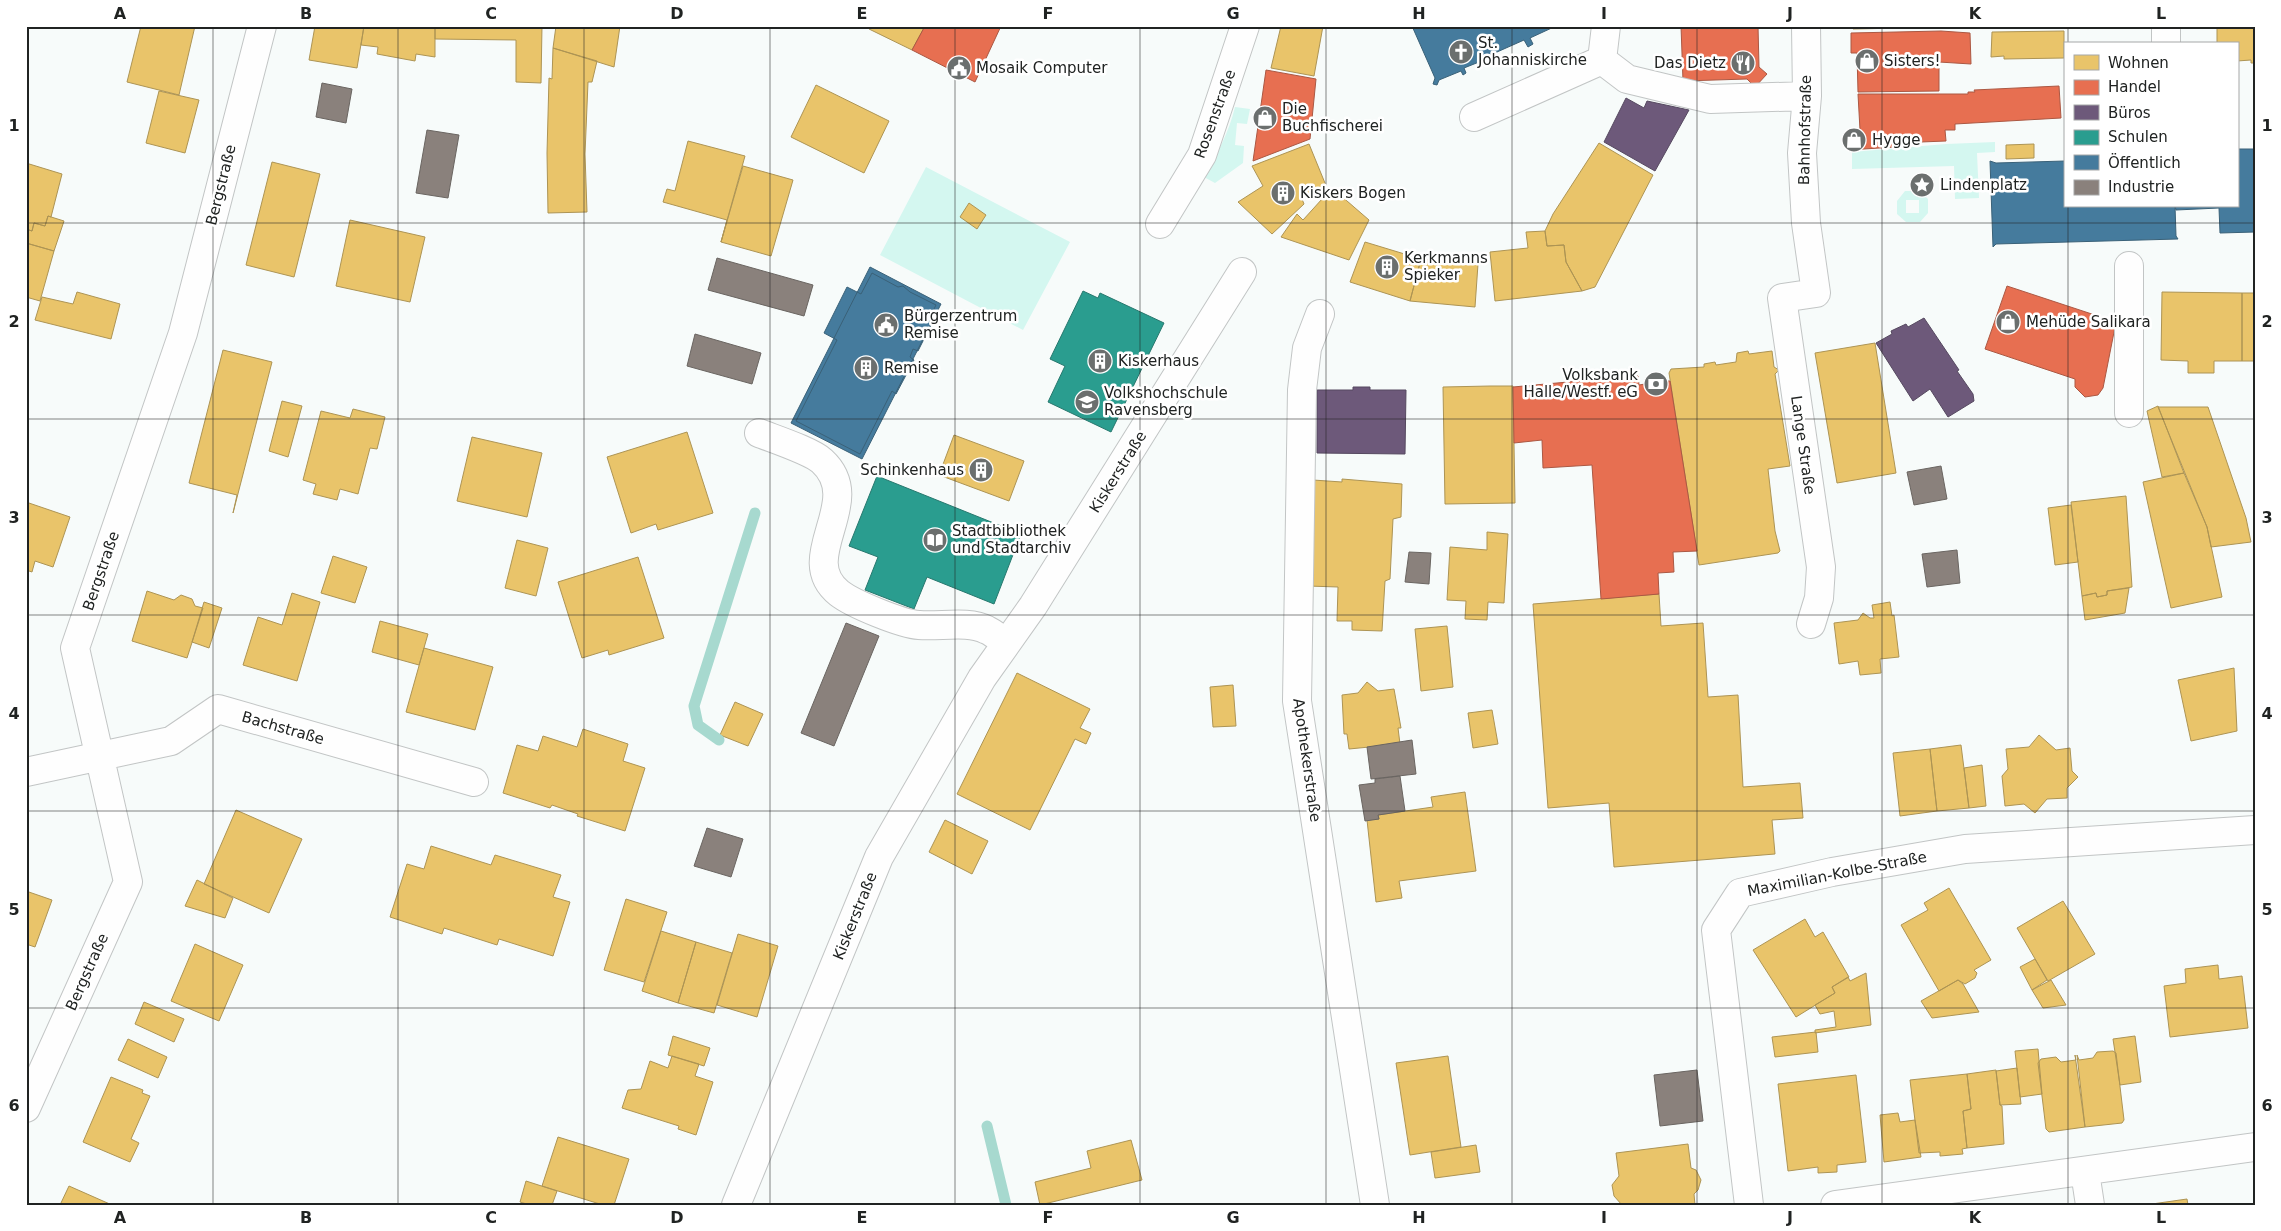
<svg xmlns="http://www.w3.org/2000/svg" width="2281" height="1231" viewBox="0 0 2281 1231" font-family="'DejaVu Sans',sans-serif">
<rect width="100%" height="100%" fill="#f7fbfa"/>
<!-- green -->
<path fill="#d4f7f0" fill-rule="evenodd" d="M1235 107 1250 109 1247 124 1237 123 1235 145 1244 146 1243 163 1215 183 1202 176C1217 156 1229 132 1235 107Z
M1995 142V152L1977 153 1979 198 1955 199 1954 166 1852 169V152L1946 144Z
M926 167 1070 242 1023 330 880 255Z
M1905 191H1919L1928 199V213L1920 222H1906L1897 214V201ZM1906 200H1919V213H1906Z"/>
<!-- homes -->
<path fill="#e9c46a" stroke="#ad9454" d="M141 26H195L179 95 127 82Z
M315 26H364L357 68 309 60Z
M364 26H435V57L416 54 415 61 377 54 378 47 361 45Z
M435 26H542L541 83 516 82V40L435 39Z
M556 26H620L614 67 553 48Z
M871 26H925L912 50 869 29Z
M1281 26H1323L1314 76 1271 68Z
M1853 26H1950V27L1853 29Z
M2217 26H2255V63H2251V60L2237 61V44H2217Z
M2064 31V58L2004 59V56L1991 57 1992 32Z
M553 48 597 61 592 82H588L585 154 587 212 548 213 547 153 549 78 552 79Z
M816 85 889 121 864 173 791 137Z
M159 91 199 100 185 153 146 143Z
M688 141 745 156 721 242 727 220 663 202 667 189 675 191Z
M1599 143 1653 175 1595 287 1582 291 1566 262 1564 245 1547 246 1545 231 1553 214Z
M1309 144 1327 188 1302 199 1304 204 1272 234 1238 202 1263 186 1252 166Z
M2034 144V158L2006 159V145Z
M272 162 320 174 294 277 246 265Z
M26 163 62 174 51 217 48 216 45 226 34 223 32 231 26 229Z
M743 166 793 180 771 256 721 242Z
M1332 188 1369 220 1349 260 1281 237 1297 214 1303 220Z
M969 203 986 215 977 229 960 217Z
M48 216 64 221 54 251 26 243V229L32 231 34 223 45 226Z
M350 220 425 237 410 302 336 286Z
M1545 231 1547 246 1564 245 1566 262 1582 291 1495 301 1490 252 1528 248 1526 232Z
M1365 242 1421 259 1410 301 1350 282Z
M26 243 54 251 40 301 26 297Z
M1421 259 1478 264 1475 307 1410 301Z
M77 292 120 304 111 339 35 320 42 297 73 304Z
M2162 292 2242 293V361H2214V373H2188V361L2161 360Z
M2242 293H2255V361H2242Z
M1875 343 1896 473 1837 483 1815 353Z
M223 350 272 362 233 513 237 495 189 483Z
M1748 351 1749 354 1772 351 1774 367 1779 370 1775 374 1790 466 1768 469 1775 531 1780 551 1778 553 1699 565 1669 373 1671 369 1704 367V364L1715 362 1716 365 1736 362 1737 353Z
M1490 386H1513L1515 503 1445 504 1443 387Z
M282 401 302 406 288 457 269 451Z
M2158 406 2182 468 2184 473 2162 477 2147 411Z
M2158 407H2208L2246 518 2251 542 2211 547 2207 527Z
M353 409 385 417 377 449 370 448 358 494 340 489 337 500 313 494 316 484 303 480 321 411 350 418Z
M687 432 713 513 658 530 656 524 631 533 607 457Z
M954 435 1024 461 1009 501 939 475Z
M472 437 542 453 527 517 457 501Z
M2184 473 2207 527 2222 597 2171 608 2143 482Z
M1342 479 1402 484 1401 517 1393 519 1390 579 1385 581 1382 631 1352 630V621H1337L1338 587 1308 586 1313 480 1342 482Z
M2126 496 2132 587 2107 591V595L2097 597 2096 593 2082 596 2071 502Z
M26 502 70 517 53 567 35 561 32 572 26 570Z
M2071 505 2078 562 2055 565 2048 508Z
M1487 532 1508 534 1504 603 1488 602 1487 620 1465 619 1466 601 1447 600 1450 547 1487 550Z
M517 540 548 548 536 596 505 588Z
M333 556 367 567 355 603 321 593Z
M638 557 664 638 609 655 608 650 582 658 558 582Z
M2129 588 2125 613 2085 620 2082 596 2096 593 2097 597 2107 595V591Z
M147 591 174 600 181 595 192 599 195 606 203 608 187 658 132 641Z
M292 593 320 602 297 681 243 665 258 617 282 625Z
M1659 594 1661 626 1703 623 1708 697 1738 695 1743 787 1800 783 1803 818 1772 820 1775 854 1614 867 1609 803 1548 808 1533 604Z
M204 602 222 608 209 648 192 642Z
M1890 602 1892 616 1894 615 1899 657 1880 659 1881 673 1860 675 1858 661 1839 664 1834 623 1858 620 1863 613 1870 618H1874L1872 605Z
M380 621 428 634 419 665 372 652Z
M1447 626 1453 687 1421 691 1415 629Z
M424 648 493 667 475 730 406 712Z
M2234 668 2237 731 2191 741 2178 680Z
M1017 673 1090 709 1080 728 1091 733 1086 744 1075 739 1030 830 957 794Z
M1367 682 1378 691 1394 689 1401 728H1398L1400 744 1349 749 1347 734H1344L1342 695 1358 693Z
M1233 685 1236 726 1213 727 1210 687Z
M735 702 763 714 748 746 720 735Z
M1492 710 1498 744 1473 748 1468 713Z
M583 729 628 744 623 761 645 768 625 831 577 816 578 814 552 805 550 808 503 793 517 745 538 751 543 736 577 747Z
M2039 735 2056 750 2070 748 2072 771 2078 777 2067 788V798L2047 799 2035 813 2024 804 2005 806 2002 776 2008 769 2006 749 2029 747Z
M1961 745 1969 808 1937 811 1930 749Z
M1930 749 1937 811 1900 816 1893 753Z
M1982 765 1986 806 1969 808 1964 768Z
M1465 792 1476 871 1399 881 1402 898 1376 902 1367 820 1379 819 1378 815 1433 807 1431 797Z
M236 810 302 839 269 913 204 884Z
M945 820 988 841 972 874 929 852Z
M431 846 491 865 495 855 561 875 553 897 570 902 553 956 499 939 497 945 444 928 442 934 390 917 407 864 424 869Z
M197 880 233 898 225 918 185 906Z
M1949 888 1991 960 1974 970 1977 973 1975 978 1965 984 1958 980 1939 991 1901 925 1928 910 1924 903Z
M26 891 52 900 35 947 26 944Z
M626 899 667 912 644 982 604 970Z
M2063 901 2095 954 2048 981 2017 928Z
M1805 919 1815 937 1823 932 1849 977 1832 987 1835 993 1796 1017 1753 950Z
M661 931 696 942 678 1003 642 991Z
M738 934 778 946 757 1017 717 1005Z
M696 942 732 953 714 1013 678 1003Z
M195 944 243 965 219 1021 171 1001Z
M2035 959 2047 980 2032 990 2020 967Z
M2218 965 2219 979 2242 976 2248 1028 2170 1037 2164 986 2186 983 2185 969Z
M1866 973 1871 1025 1815 1033V1030L1836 1027 1834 1011 1820 1014 1815 1005 1835 993 1832 987 1848 977 1850 981Z
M1958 980 1963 984 1979 1012 1932 1018 1921 1001Z
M2051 980 2066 1005 2043 1008 2032 990Z
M144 1002 184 1019 174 1042 135 1024Z
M1816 1032 1818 1052 1775 1057 1772 1037Z
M673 1036 710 1048 704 1066 668 1055Z
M2135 1036 2141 1082 2120 1085 2113 1039Z
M128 1039 167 1057 158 1078 118 1060Z
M2038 1049 2042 1094 2020 1097 2015 1051Z
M2113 1051 2116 1053 2124 1120 2122 1123 2085 1127 2077 1055 2079 1060 2093 1058 2097 1052Z
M2075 1055 2085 1127 2049 1132 2046 1129 2038 1063 2041 1059 2056 1057 2061 1062 2076 1060Z
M672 1056 699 1064 695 1076 713 1082 696 1135 678 1129 679 1126 622 1108 628 1090 641 1089 650 1061 668 1068Z
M1448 1056 1461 1147 1410 1155 1396 1063Z
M2017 1068 2021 1104 2000 1105 1996 1071Z
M1996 1070 2000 1105 2002 1106 2004 1144 1967 1148 1963 1111 1971 1109 1967 1074Z
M1967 1074 1971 1109 1963 1111 1967 1148 1962 1149 1963 1154 1940 1156V1152L1919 1153 1910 1080Z
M1856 1075 1866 1162 1837 1165V1172L1818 1173V1167L1788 1171 1778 1084Z
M111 1077 143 1090 142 1093 150 1096 131 1139 139 1143 130 1162 83 1142Z
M1898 1113 1900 1122 1915 1120 1921 1157 1884 1162 1880 1115Z
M558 1137 629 1159 614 1205H603L542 1186Z
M1131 1140 1142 1180 1040 1205 1035 1182 1091 1168 1087 1151Z
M1688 1144 1691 1168 1696 1170 1701 1180 1698 1190 1694 1194 1695 1205H1622L1614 1196 1612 1185 1619 1176 1616 1153Z
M1476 1145 1480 1172 1435 1178 1431 1152Z
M526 1181 557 1191 552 1205H530L520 1202Z
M69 1186 112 1205H60Z
M2187 1199 2188 1205H2152V1204Z"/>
<!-- shops -->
<path fill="#e76f51" stroke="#ab5843" d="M925 26H1001L975 82 912 50Z
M1681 26H1758L1759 67 1767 74 1755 87 1747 79 1683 81Z
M1941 31 1970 33 1971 64 1939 62V91L1858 92 1857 53H1851V33Z
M1266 70 1316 79 1310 139 1253 161Z
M2059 86 2061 118 1955 124V130H1945L1946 141 1895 143V147L1848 150 1847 130H1860L1858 94H1968V92H1975L1974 90Z
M2007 286 2116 322 2103 388 2098 395 2085 397 2075 387V379L1985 349Z
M1613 374H1624V377L1638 376 1639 385 1645 384V379L1665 376 1666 381H1670L1697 551 1673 552 1674 572 1658 573 1659 594 1601 599 1592 465 1543 468 1542 440 1514 443 1513 387 1590 380 1589 376 1600 375 1601 379 1613 378Z"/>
<!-- offices -->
<path fill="#6d597a" stroke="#564960" d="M1626 98 1644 108 1647 101 1689 110 1655 171 1604 142Z
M1924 318 1959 370 1957 371 1973 394 1974 401 1948 417 1930 389 1913 401 1876 343 1892 334 1891 331 1906 324 1908 327Z
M1353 387H1370V390H1406L1405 454 1317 453V390H1353Z"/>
<!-- schools -->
<path fill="#2a9d8f" stroke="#27786e" d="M1083 291 1098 298 1100 293 1164 323 1111 432 1048 402 1065 366 1050 359Z
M877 476 1021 534 994 604 927 577 914 609 865 590 878 557 849 546Z"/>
<!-- public -->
<path fill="#457b9d" stroke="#3a6178" d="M1412 26H1556L1530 38 1533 44 1528 47 1524 40 1488 56 1492 63 1486 65 1484 60 1464 68 1466 73 1463 75 1461 71 1439 80 1437 85 1433 84 1435 78Z
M2237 149H2255V232L2220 233 2219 208 2176 210 2175 206H2237Z
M1990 161 1996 163 2065 161V206H2175L2176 236 2178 239 1996 244 1993 247Z
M870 267 941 304 862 459 791 423Z
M872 273 898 287 903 286 910 292 936 305 931 315 935 317 918 351 913 349 910 357 914 360 896 394 892 391 860 454 796 421 837 340 824 333 847 287 861 294Z"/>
<!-- industry -->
<path fill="#8a817c" stroke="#6a6561" d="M322 83 352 89 346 123 316 117Z
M427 130 459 135 448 198 416 193Z
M717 258 813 285 804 316 708 290Z
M695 334 761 353 752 384 687 366Z
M1941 466 1947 499 1914 505 1907 472Z
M1957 550 1960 583 1927 587 1922 554Z
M1409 552 1431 553 1429 584 1405 582Z
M846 623 879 636 834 746 801 733Z
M1412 740 1416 774 1371 779 1367 747Z
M1400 776 1405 811 1378 815 1379 819 1365 821 1359 785 1375 783V779Z
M707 828 743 839 731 877 694 866Z
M1697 1070 1703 1121 1660 1126 1654 1075Z"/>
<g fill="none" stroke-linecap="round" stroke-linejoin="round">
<!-- stream -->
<path stroke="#a7d9cf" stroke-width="11" d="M719 740 698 725 694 706 755 513
M987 1126 1006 1205"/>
<defs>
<path id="minor" d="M1806 26 1807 96 1802 153 1806 223 1816 293 1782 298 1821 567 1819 598 1811 624
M2166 26V44
M1602 60 1627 79 1710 99 1807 96
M1474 117 1602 60 1606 26
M1160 224 1202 155 1245 26
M1320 314 1307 348 1302 390 1297 701 1375 1205
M2129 413V266
M759 433C774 439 811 451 822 461 867 502 794 557 839 593 853 604 902 624 919 625 940 627 968 620 987 630 994 633 1000 639 1006 643
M26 772 171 741 218 709 474 782
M26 1108 128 882 75 648 183 333 262 26
M2085 1172 2090 1205
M736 1205 879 857 982 678 1033 606 1242 272
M1749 1205 1716 930 1740 893 1832 872 1965 849 2255 830
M1835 1205 2255 1147"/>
</defs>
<!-- minor casing -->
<use href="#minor" stroke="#c2c5c5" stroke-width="30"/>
<!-- minor -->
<use href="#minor" stroke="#fefefe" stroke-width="28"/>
</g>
<!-- grid -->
<path fill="none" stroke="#202322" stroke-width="1" stroke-opacity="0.55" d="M213 26V1205M398 26V1205M584 26V1205M770 26V1205M955 26V1205M1140 26V1205M1326 26V1205M1512 26V1205M1697 26V1205M1882 26V1205M2068 26V44M2068 206V1205M26 223H2255M26 419H2255M26 615H2255M26 811H2255M26 1008H2255"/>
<!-- icons -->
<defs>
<symbol id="church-disc" viewBox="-11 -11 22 22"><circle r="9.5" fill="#6b6f6e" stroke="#fff"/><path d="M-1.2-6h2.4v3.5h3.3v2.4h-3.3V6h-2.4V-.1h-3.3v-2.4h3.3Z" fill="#fff"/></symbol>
<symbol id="shop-disc" viewBox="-11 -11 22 22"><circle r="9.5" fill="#6b6f6e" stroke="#fff"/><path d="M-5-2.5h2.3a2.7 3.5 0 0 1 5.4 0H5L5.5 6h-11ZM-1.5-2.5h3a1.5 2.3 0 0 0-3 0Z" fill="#fff"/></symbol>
<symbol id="restaurant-disc" viewBox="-11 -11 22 22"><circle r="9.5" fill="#6b6f6e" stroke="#fff"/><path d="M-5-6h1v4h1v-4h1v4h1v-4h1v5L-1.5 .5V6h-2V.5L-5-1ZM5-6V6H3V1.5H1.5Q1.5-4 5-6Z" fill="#fff"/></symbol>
<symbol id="civic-disc" viewBox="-11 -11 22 22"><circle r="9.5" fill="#6b6f6e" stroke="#fff"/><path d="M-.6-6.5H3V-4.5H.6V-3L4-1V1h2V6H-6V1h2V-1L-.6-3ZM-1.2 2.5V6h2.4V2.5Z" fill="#fff"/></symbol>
<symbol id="sight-disc" viewBox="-11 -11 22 22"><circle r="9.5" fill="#6b6f6e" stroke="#fff"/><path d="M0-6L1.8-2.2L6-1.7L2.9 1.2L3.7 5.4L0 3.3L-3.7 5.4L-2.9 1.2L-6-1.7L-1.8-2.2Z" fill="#fff"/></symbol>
<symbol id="building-disc" viewBox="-11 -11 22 22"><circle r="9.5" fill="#6b6f6e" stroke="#fff"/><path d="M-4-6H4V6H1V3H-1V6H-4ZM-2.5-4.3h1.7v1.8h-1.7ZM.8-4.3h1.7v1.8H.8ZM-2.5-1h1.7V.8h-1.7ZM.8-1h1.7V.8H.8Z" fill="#fff"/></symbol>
<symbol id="bank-disc" viewBox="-11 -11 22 22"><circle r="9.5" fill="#6b6f6e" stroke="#fff"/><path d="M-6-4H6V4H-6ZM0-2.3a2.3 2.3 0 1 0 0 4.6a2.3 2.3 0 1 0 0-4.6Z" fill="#fff"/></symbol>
<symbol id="university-disc" viewBox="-11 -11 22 22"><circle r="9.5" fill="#6b6f6e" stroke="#fff"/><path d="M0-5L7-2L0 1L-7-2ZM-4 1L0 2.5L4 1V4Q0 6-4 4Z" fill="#fff"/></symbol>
<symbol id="library-disc" viewBox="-11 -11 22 22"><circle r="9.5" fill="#6b6f6e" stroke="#fff"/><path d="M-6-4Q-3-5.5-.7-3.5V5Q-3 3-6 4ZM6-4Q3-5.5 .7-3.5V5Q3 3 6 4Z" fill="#fff"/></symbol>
</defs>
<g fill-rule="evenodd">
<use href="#church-disc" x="1447" y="38" width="28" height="28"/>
<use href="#shop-disc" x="1853" y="47" width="28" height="28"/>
<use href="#restaurant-disc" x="1729" y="49" width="28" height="28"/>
<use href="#civic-disc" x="945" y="54" width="28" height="28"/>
<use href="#shop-disc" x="1251" y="104" width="28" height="28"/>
<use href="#shop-disc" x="1840" y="126" width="28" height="28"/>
<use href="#sight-disc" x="1908" y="171" width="28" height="28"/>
<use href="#building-disc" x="1269" y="179" width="28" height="28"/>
<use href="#building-disc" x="1373" y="253" width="28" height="28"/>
<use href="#shop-disc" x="1994" y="308" width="28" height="28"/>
<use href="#civic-disc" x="872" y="311" width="28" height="28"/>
<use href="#building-disc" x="1086" y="347" width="28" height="28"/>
<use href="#building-disc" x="852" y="354" width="28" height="28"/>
<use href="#bank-disc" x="1642" y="370" width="28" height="28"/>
<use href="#university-disc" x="1073" y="388" width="28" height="28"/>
<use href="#building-disc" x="967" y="456" width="28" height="28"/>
<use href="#library-disc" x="921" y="526" width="28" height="28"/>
</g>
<g text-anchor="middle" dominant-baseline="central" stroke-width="5" stroke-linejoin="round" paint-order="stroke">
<!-- poi labels -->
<g font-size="15" fill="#202322" stroke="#fff" text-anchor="start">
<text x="1478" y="43">St.<tspan x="1478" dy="17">Johanniskirche</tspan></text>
<text x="1884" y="61">Sisters!</text>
<text x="1726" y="63" text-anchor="end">Das Dietz</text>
<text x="976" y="68">Mosaik Computer</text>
<text x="1282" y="109">Die<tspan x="1282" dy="17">Buchfischerei</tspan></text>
<text x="1872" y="140">Hygge</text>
<text x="1940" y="185">Lindenplatz</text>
<text x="1300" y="193">Kiskers Bogen</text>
<text x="1404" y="258">Kerkmanns<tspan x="1404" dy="17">Spieker</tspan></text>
<text x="904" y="316">Bürgerzentrum<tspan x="904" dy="17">Remise</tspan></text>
<text x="2026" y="322">Mehüde Salikara</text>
<text x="1118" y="361">Kiskerhaus</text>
<text x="884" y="368">Remise</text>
<text x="1638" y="375" text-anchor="end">Volksbank<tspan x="1638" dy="17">Halle/Westf. eG</tspan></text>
<text x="1104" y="393">Volkshochschule<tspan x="1104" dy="17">Ravensberg</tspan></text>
<text x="964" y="470" text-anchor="end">Schinkenhaus</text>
<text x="952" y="531">Stadtbibliothek<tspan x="952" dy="17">und Stadtarchiv</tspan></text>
</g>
<!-- street labels -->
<g font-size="15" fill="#202322" stroke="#fff">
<text transform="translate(1215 114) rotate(-70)">Rosenstraße</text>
<text transform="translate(1805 130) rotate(-89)">Bahnhofstraße</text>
<text transform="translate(221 185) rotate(-76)">Bergstraße</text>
<text transform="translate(1803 445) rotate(82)">Lange Straße</text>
<text transform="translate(1118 472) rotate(-58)">Kiskerstraße</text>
<text transform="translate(101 571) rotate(-71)">Bergstraße</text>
<text transform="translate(283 728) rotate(16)">Bachstraße</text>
<text transform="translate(1307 760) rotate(82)">Apothekerstraße</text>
<text transform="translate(1837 874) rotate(-11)">Maximilian-Kolbe-Straße</text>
<text transform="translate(855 916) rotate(-68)">Kiskerstraße</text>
<text transform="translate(87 972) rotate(-66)">Bergstraße</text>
</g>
</g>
<!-- border -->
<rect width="2281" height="1231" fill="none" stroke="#ffffff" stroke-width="55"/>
<!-- legend -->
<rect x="2064" y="42" width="175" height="165" fill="#ffffff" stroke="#a6a7a7"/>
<rect x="2074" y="55" width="25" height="15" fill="#e9c46a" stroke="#a6a7a7"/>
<text x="2108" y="68" font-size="15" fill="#202322">Wohnen</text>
<rect x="2074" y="80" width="25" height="15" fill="#e76f51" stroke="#a6a7a7"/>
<text x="2108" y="92" font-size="15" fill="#202322">Handel</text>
<rect x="2074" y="105" width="25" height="15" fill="#6d597a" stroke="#a6a7a7"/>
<text x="2108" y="118" font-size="15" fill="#202322">Büros</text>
<rect x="2074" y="130" width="25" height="15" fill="#2a9d8f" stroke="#a6a7a7"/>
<text x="2108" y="142" font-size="15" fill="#202322">Schulen</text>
<rect x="2074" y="155" width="25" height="15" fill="#457b9d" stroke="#a6a7a7"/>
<text x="2108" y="168" font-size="15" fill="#202322">Öffentlich</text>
<rect x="2074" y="180" width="25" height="15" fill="#8a817c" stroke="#a6a7a7"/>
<text x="2108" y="192" font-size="15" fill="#202322">Industrie</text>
<rect x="28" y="28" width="2226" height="1176" fill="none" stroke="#202322" stroke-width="2"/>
<g font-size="16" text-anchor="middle" font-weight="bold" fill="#202322">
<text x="120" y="19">A</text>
<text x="306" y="19">B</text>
<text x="491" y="19">C</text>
<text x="677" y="19">D</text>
<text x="862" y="19">E</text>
<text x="1048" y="19">F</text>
<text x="1233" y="19">G</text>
<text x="1419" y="19">H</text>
<text x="1604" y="19">I</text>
<text x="1790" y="19">J</text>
<text x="1975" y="19">K</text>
<text x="2161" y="19">L</text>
<text x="14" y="131">1</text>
<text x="2267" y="131">1</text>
<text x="14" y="327">2</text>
<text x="2267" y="327">2</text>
<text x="14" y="523">3</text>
<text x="2267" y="523">3</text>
<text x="14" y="719">4</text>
<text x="2267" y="719">4</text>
<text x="14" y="915">5</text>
<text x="2267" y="915">5</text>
<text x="14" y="1111">6</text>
<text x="2267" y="1111">6</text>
<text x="120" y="1223">A</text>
<text x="306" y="1223">B</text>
<text x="491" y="1223">C</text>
<text x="677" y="1223">D</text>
<text x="862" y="1223">E</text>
<text x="1048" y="1223">F</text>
<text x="1233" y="1223">G</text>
<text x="1419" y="1223">H</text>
<text x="1604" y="1223">I</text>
<text x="1790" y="1223">J</text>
<text x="1975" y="1223">K</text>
<text x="2161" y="1223">L</text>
</g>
</svg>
